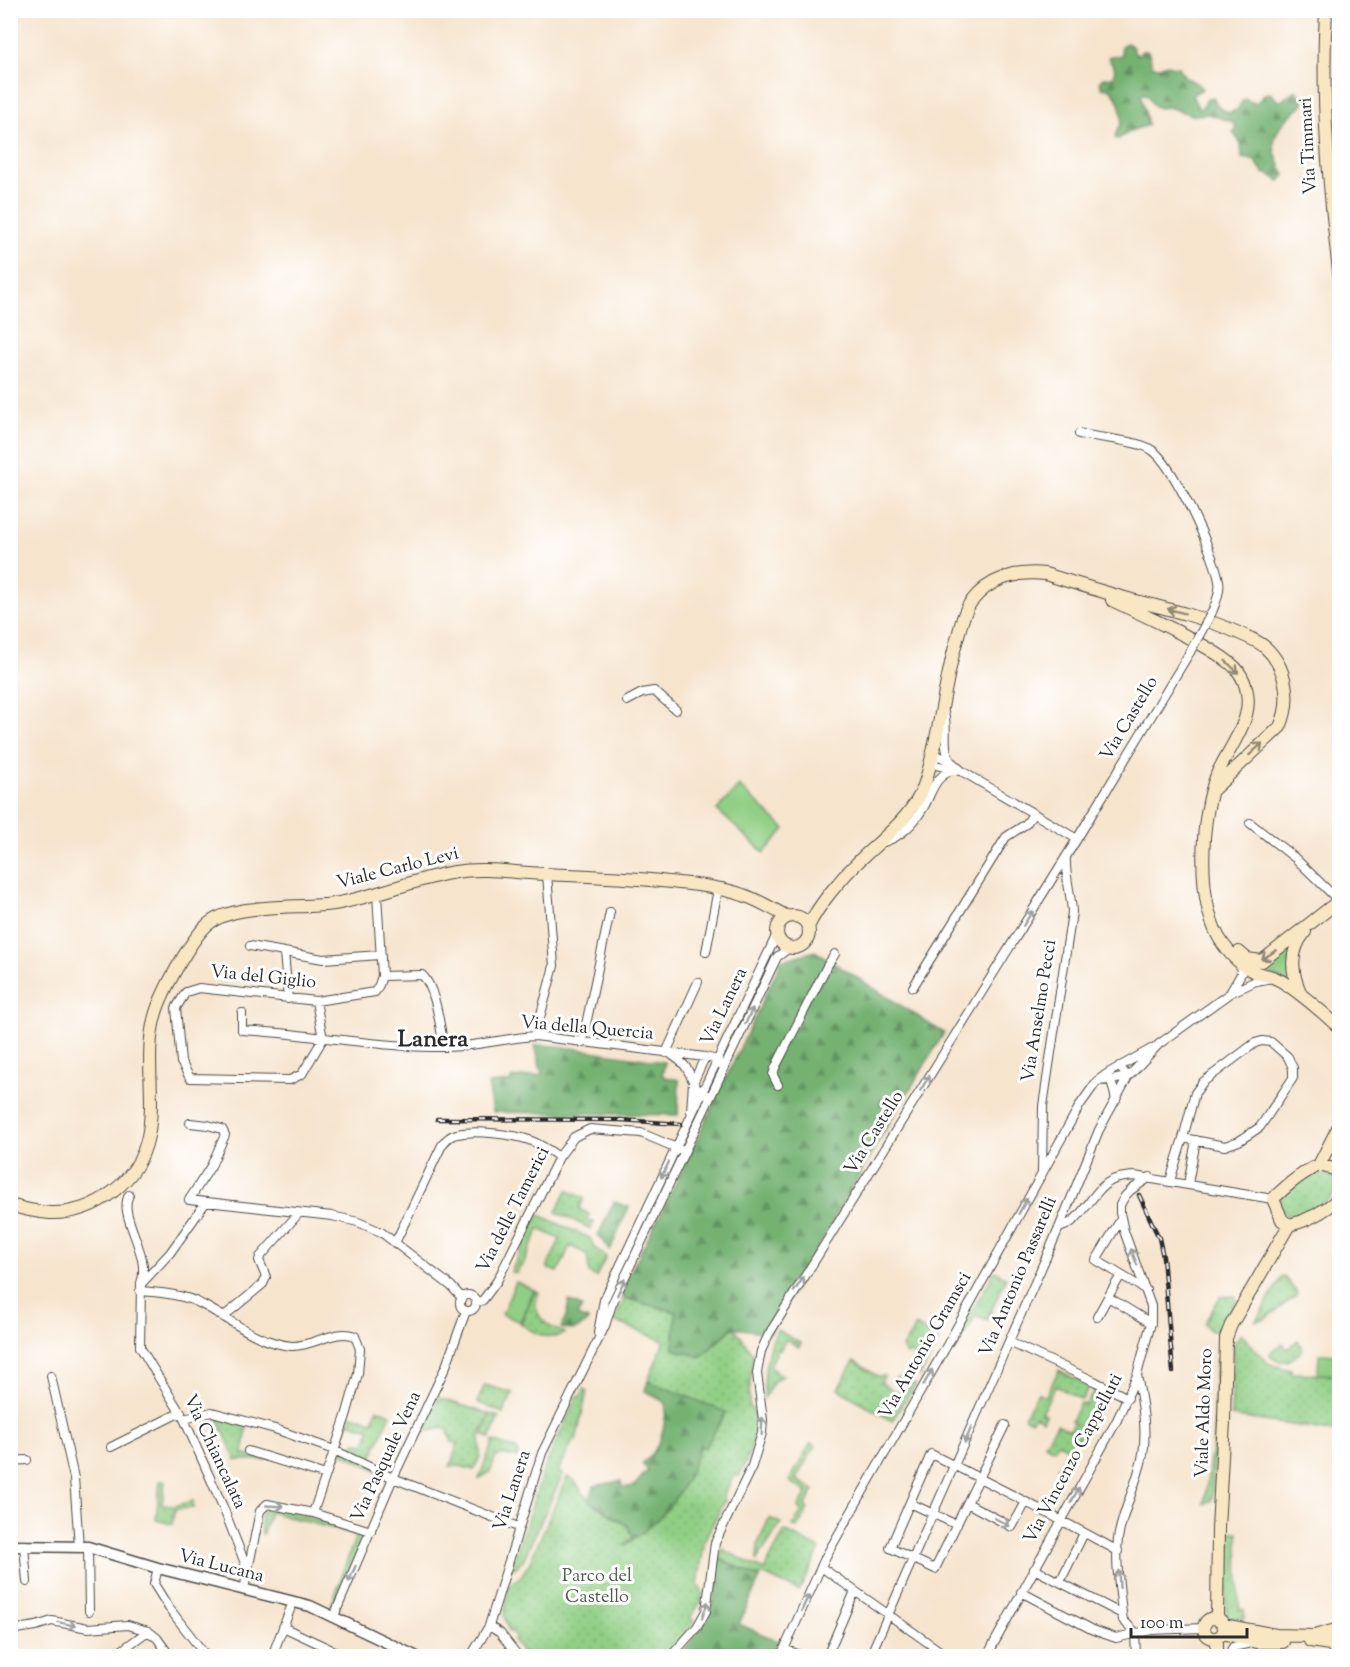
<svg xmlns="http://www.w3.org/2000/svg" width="1350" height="1667" viewBox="0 0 1350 1667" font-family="'Sorts Mill Goudy',serif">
<defs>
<pattern id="green-dots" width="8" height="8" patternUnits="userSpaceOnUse" patternTransform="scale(1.5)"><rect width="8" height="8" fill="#91cf85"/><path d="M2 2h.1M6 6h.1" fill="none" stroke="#7db273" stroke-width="1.8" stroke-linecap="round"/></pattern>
<pattern id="forest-firs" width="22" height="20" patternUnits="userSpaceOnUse" patternTransform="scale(1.5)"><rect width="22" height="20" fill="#74b272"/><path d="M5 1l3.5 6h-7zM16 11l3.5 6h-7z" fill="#5f915e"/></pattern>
</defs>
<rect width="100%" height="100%" fill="#fff"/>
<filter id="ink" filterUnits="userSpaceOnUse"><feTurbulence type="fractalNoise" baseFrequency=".0167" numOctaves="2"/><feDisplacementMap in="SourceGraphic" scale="12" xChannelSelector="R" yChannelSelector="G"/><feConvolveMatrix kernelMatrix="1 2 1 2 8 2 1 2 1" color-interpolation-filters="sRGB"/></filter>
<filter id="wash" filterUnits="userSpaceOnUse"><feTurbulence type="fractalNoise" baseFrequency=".008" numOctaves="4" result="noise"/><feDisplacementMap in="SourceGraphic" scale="24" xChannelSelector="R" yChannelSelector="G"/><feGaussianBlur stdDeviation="1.35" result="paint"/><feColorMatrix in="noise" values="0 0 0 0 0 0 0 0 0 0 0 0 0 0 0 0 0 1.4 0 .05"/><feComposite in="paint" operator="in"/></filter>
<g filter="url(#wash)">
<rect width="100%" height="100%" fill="#f6e4cd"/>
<!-- green -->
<path fill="url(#green-dots)" stroke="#5e7d58" stroke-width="1.5" d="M1293 942 1292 985 1254 967 1266 964Z
M1319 1171C1327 1173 1331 1174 1334 1181 1341 1197 1322 1204 1311 1210 1306 1213 1301 1218 1294 1218 1290 1218 1285 1214 1283 1211 1281 1207 1279 1202 1281 1198 1286 1189 1310 1173 1319 1171Z
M567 1190 584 1198 579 1209 589 1214 587 1219 594 1222 591 1229 556 1212Z
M537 1214 590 1238 595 1248 606 1257 596 1277 589 1273 587 1254 570 1246 558 1272 547 1268 560 1239 539 1229 522 1267 520 1266 517 1273 511 1272Z
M995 1271 1006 1278 987 1320 976 1315 957 1349 951 1348Z
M1282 1277 1285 1278 1297 1293 1296 1296 1265 1319 1256 1321Z
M535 1290 539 1292C529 1313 546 1327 565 1333 550 1343 533 1333 521 1324Z
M1235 1296 1237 1300 1217 1332 1210 1330 1204 1324 1220 1297Z
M625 1298 676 1312 673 1349 700 1357 734 1327 753 1354 749 1396 750 1408 753 1409C761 1433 749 1455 739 1477L735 1474 723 1496 725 1500 705 1539 698 1584 703 1594 701 1602 690 1618 694 1621 690 1629 664 1656H524L513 1640 516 1639 512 1631 509 1632 504 1616 509 1586 521 1576 529 1564 567 1477 574 1480 589 1501 628 1525 695 1432 648 1381 664 1341 614 1321Z
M916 1326 939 1341 920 1376 914 1370 919 1359 910 1353 907 1355 902 1348Z
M777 1330 801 1343 799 1347 786 1339 780 1350 778 1349 770 1366 775 1370 774 1372 783 1375 774 1381 764 1398C764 1374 765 1352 777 1330Z
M1241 1334 1269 1364 1291 1370V1373L1339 1375 1340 1425H1337L1338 1432 1231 1416 1234 1343Z
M1298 1340 1303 1349C1293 1360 1282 1367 1270 1356L1271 1352 1283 1344 1287 1349Z
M1216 1359H1217L1216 1431 1212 1500 1204 1504 1213 1440Z
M854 1361 877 1376H884L881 1382 897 1393 903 1383 896 1378 904 1376 915 1385 892 1421 838 1389Z
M1059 1370 1089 1386 1082 1400 1056 1386 1041 1412 1046 1415 1043 1420 1035 1416 1031 1421 1024 1417 1038 1393 1045 1397Z
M485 1385 513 1393 503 1413 477 1402Z
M584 1389 587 1391 576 1441H573L558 1472 563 1474 523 1560 515 1568 512 1566 513 1563 544 1469 577 1396 580 1397Z
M1095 1389 1103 1393 1061 1472 1057 1469 1069 1448 1058 1443 1053 1449 1045 1444 1057 1424 1070 1430 1074 1423 1071 1421 1080 1403 1086 1405Z
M439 1398 499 1417 490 1438 482 1435 490 1415 480 1434V1456L474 1470 460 1466 450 1467 458 1443 452 1442 447 1429C439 1427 432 1432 424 1431Z
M377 1409 391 1414 371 1459 388 1467 385 1474 341 1453 357 1442 365 1445 370 1429 348 1422 343 1438 338 1439 347 1414 373 1421Z
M217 1417 247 1427 243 1454 266 1460H236Z
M493 1441 518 1450V1458L500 1454 495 1459 490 1472 479 1479Z
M811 1443 815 1446 796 1479 814 1490 805 1506 808 1509 797 1528 793 1526 802 1511 798 1508 807 1492 789 1481Z
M160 1481H165L162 1505 174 1506 193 1501V1508L175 1509 172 1524 156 1520Z
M272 1506 366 1533 334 1608 331 1607 355 1538 353 1534 270 1512 262 1535 260 1517 266 1508Z
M769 1518 781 1523 757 1560 758 1544Z
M785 1531 820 1549 799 1591 762 1574 760 1578 719 1558 722 1549 764 1570Z
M1226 1532H1238L1239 1609 1244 1610 1245 1618 1226 1619Z"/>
<!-- forest -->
<path fill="url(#forest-firs)" stroke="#506e4e" stroke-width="1.5" d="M1127 43 1132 46 1134 52 1138 55 1142 51H1148L1153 66 1159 67 1167 64 1172 67H1178L1185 77 1198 84 1202 89 1192 95 1199 109 1203 106 1207 99 1213 97 1218 107 1229 113 1237 110 1243 100 1246 99 1251 102 1257 103 1264 94 1270 93 1278 101H1281L1295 90 1303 99V103C1299 110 1292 113 1287 119 1267 139 1273 154 1285 175L1280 181 1272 176 1264 173 1254 160 1242 158 1241 143 1233 133 1236 128 1233 122 1208 114 1192 115 1168 107 1159 108 1153 105 1148 96 1143 93 1141 96 1148 125 1133 130 1118 139 1115 138C1115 131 1119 130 1121 124 1124 113 1118 98 1111 89L1102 88 1100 82 1104 78 1113 77 1115 68 1108 58 1110 56H1122L1121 46Z
M815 951 944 1033 878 1142 769 1334 733 1327 701 1357 673 1349 676 1312 618 1296 673 1189 782 960Z
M535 1045 558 1046 665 1062 662 1076 679 1080 678 1115 493 1112 488 1084 510 1082 512 1078 542 1075Z
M614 1202 629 1207 610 1250 598 1235Z
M569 1301 582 1307 577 1316 588 1320C582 1329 571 1332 561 1328L566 1317Z
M648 1381 726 1412 705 1448 701 1446 699 1449 689 1475 688 1474 687 1479C672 1508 654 1525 624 1546L633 1537 628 1526 589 1501 594 1486 621 1481 622 1488 634 1486 648 1470 642 1464C644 1461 646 1460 649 1458 662 1444 666 1421 666 1403L645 1391Z
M719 1558 760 1578 739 1624 778 1641 772 1656H678C696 1636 711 1619 715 1592 717 1580 715 1569 719 1558Z"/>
<!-- pitch -->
<path fill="#91cf85" stroke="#5e7d58" stroke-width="1.5" d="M739 786 785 829 764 853 717 810Z
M516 1282 534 1290 520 1322 502 1314Z
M1319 1354 1339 1355V1375L1318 1374Z"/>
</g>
<g filter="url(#ink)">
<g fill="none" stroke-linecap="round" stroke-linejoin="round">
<defs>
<path id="minor" d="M1079 434C1095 437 1140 441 1152 450 1173 464 1215 555 1219 581 1221 591 1216 603 1212 612
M627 701 642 693 654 691 676 710
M943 710C950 727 940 746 952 763
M963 772 936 765 931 759 939 756 953 763 963 772 1077 839
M1250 823 1295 858 1339 901
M884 842C902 836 916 821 925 805 934 787 934 778 954 769
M250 946 284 952
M706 952 718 889
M382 976 422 975C436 987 440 1028 444 1047
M913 987 1006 837 1026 824 1033 814
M1230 993 1241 974 1240 964
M288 999 284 952 323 959 380 955
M316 1001 323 1039 302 1074 290 1080 190 1078 181 1062 176 1008 186 992 199 988 316 1001 375 992 379 985 382 976 377 894
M242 1013V1030C309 1034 376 1047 444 1047 475 1047 504 1038 535 1036L705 1057 718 1060 724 1068
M535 1036 554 966 547 874
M1262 1041 1271 1042 1288 1057 1293 1068V1078L1260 1127 1239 1141 1225 1146 1183 1138 1195 1093 1203 1082 1255 1043Z
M582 1043 610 912
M666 1053 698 982
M672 1055C678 1059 684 1063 687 1069 694 1080 693 1089 705 1094
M1111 1080 1128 1077 1119 1066
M1097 1081 1111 1080 1116 1100
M778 1085 773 1075 775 1068 827 966 835 954
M691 1111 693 1083 705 1057
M190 1123 208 1125 222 1129 225 1135 211 1166 189 1200 332 1216 358 1222 381 1232 451 1286 462 1298
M1042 1172 1043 1106 1072 912C1071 893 1065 877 1066 858
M1170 1181 1183 1138
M1188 1184 1196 1140
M129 1195C117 1216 152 1254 141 1283
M206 1202 170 1253 141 1284 140 1347 184 1419 223 1507 248 1571 244 1589
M1121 1219 1096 1260 1121 1275
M1059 1228C1085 1221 1091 1188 1115 1179 1121 1177 1128 1177 1134 1176L1273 1199
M395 1243 442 1145C446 1140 450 1135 457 1134 476 1130 511 1134 529 1140 540 1144 549 1150 559 1157
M1146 1290 1121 1275 1108 1297 1151 1323
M140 1291C161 1293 184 1294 203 1305 232 1320 257 1343 292 1346 312 1347 336 1328 355 1336L360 1349 358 1374 346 1416 313 1513
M460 1303a8 8 0 1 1 16 0a8 8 0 1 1-16 0Z
M476 1303 483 1300 497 1281 559 1157 574 1137 590 1129 641 1133 679 1149
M223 1317 263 1284 266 1277 259 1260 260 1257 299 1213
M1097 1317 1108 1297
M598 1333 604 1300 777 934
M1009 1342 1094 1381 1128 1398
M51 1376 74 1478 79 1546
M184 1419 212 1412 275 1429 334 1450 393 1478 518 1527
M1005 1425 935 1569 890 1548 931 1454C994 1485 1056 1517 1118 1551
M111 1447 181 1412
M248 1451 326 1475
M10 1461 27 1460
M910 1503 957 1525
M967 1503 1012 1527 1026 1502
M24 1545 27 1582
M88 1547 89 1611
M821 1567 947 1656
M158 1568 154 1584 169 1608 206 1656
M1034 1569 1122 1614
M248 1570 260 1511 267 1504 313 1513 371 1531
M1060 1582 1084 1533
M1021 1592 1093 1630 1116 1638 1151 1630 1204 1628
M334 1616 393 1478 446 1366 466 1311
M489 1626 500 1633 518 1656
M283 1627 345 1656
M10 1630 36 1626 52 1621 88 1628 128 1625 148 1631 157 1638 170 1656
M1135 1632 1123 1620 1122 1614C1120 1590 1115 1563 1118 1539 1122 1512 1136 1486 1142 1459 1148 1432 1142 1402 1137 1375
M1135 1632 1136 1656
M784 1649 802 1656
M114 1656 148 1631
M272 1656 293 1602
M471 1656 489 1626 542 1453 605 1326 612 1304 777 957 789 948
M671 1656 697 1627 706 1611 715 1543 752 1466 762 1433 763 1420 757 1373 761 1351 769 1334 1077 839 1190 652
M781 1656 826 1556 946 1347 1080 1105 1097 1081 1108 1073 1151 1049
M827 1656 855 1591
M870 1656 1059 1228 1099 1130 1128 1077 1159 1044 1230 993 1256 981 1272 978
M987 1656 1117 1420 1137 1375 1151 1323V1306L1124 1231 1120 1213V1205L1125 1196 1131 1190 1150 1177
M1228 1656 1233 1647 1251 1643"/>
<path id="tertiary" d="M10 1546 88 1547 158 1568 310 1606 415 1656"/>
<path id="secondary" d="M1326 10C1321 101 1329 189 1340 279
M1112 600C1139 613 1224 651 1238 671 1247 683 1250 700 1246 715 1241 734 1227 753 1218 772 1200 815 1195 904 1223 944 1232 957 1243 967 1257 973 1263 975 1269 975 1275 978 1294 986 1323 1013 1340 1028
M777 932a16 16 0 1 1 32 0a16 16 0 1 1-32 0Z
M808 927C819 904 842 877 861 859 882 839 906 821 920 795 926 783 929 770 932 756 942 716 946 675 958 636 961 624 964 611 971 602 989 578 1017 571 1045 574 1074 583 1103 592 1132 600 1169 609 1206 618 1241 634 1250 638 1258 641 1265 647 1287 667 1292 701 1280 727L1214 789
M1239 952 1247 959 1262 961 1340 900
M1301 994C1291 973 1289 951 1305 932
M1319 1165 1340 1124
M1340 1175 1334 1169 1319 1165C1301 1173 1287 1185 1273 1199L1282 1220 1289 1225C1307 1221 1326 1210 1340 1198
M10 1205C23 1209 36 1212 50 1213 96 1214 139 1181 148 1136 156 1097 144 1055 155 1016 161 993 190 941 207 925 233 902 299 909 334 904 375 897 414 879 455 872 486 867 514 873 545 874 590 876 634 877 679 883 701 885 723 888 743 895 759 900 774 910 788 917
M1204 1628a10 10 0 1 1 20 0a10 10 0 1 1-20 0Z
M1217 1619 1218 1528 1224 1421 1226 1338 1231 1325 1289 1225
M1223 1625 1276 1635 1314 1636 1332 1631
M1340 1627C1327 1633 1327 1646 1340 1652
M1223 1633 1257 1642H1283
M1217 1638V1656
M1310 1641 1330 1644"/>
</defs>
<!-- minor casing -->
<use href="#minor" stroke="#494743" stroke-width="10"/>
<!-- tertiary casing -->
<use href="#tertiary" stroke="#494743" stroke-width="13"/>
<!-- secondary casing -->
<use href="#secondary" stroke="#494743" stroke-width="14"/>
<!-- minor -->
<use href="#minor" stroke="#fff" stroke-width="8"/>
<!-- tertiary -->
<use href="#tertiary" stroke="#fff" stroke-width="10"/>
<!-- secondary -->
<use href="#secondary" stroke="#f9e7c3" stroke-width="12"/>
<defs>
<path id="rail" d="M437 1119 621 1120 681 1124
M1139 1195 1159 1238 1163 1257 1173 1372"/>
</defs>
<!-- rail casing -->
<use href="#rail" stroke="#2b2b2b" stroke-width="4.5"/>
<!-- rail -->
<use href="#rail" stroke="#fff" stroke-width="2" stroke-dasharray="7" stroke-linecap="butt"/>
<defs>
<path id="minor-bridge" d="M1190 652 1212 612"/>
</defs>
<!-- minor-bridge casing -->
<use href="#minor-bridge" stroke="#494743" stroke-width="10" stroke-linecap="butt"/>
<!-- minor-bridge -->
<use href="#minor-bridge" stroke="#fff" stroke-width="8"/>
</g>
<!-- one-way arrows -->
<defs><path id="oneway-shaft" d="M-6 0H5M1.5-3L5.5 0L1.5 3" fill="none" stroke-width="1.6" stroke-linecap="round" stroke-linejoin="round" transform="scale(1.5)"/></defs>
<g stroke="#928977">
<use href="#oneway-shaft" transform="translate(1176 611) rotate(-165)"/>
<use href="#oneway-shaft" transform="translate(1232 667) rotate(44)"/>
<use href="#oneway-shaft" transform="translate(1256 749) rotate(-43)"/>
<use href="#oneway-shaft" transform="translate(1269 955) rotate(147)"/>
</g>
<g stroke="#a0a0a0">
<use href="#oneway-shaft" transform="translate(1028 918) rotate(-58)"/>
<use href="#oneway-shaft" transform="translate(749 1016) rotate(-65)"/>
<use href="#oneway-shaft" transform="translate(925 1083) rotate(-58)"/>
<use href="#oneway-shaft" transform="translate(665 1170) rotate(116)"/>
<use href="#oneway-shaft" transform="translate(1023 1206) rotate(-61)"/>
<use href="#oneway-shaft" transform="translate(1134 1257) rotate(-111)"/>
<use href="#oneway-shaft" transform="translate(799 1284) rotate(-56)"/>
<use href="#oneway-shaft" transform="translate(621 1287) rotate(-65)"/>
<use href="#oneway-shaft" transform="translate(928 1377) rotate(-60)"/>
<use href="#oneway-shaft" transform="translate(762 1426) rotate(-88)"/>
<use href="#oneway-shaft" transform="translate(968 1435) rotate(113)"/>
<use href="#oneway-shaft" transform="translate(1075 1495) rotate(-61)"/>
<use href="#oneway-shaft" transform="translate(275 1506) rotate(3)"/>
<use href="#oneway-shaft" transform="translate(1002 1522) rotate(28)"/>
<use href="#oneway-shaft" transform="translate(352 1574) rotate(114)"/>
<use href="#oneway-shaft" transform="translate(1119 1579) rotate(-94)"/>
<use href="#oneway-shaft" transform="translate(805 1603) rotate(-65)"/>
<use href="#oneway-shaft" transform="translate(705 1610) rotate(-70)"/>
<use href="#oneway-shaft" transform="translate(67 1624) rotate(12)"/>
</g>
</g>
<g text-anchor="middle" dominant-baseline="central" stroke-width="6" stroke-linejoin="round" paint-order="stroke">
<!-- street labels -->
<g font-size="18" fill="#2b2b2b" stroke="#fff">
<text transform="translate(1309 146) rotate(-93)">Via Timmari</text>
<text transform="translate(1130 719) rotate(-59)">Via Castello</text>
<text transform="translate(398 869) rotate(-14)">Viale Carlo Levi</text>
<text transform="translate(263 978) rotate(6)">Via del Giglio</text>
<text transform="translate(725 1007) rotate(-64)">Via Lanera</text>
<text transform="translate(1040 1011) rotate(-81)">Via Anselmo Pecci</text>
<text transform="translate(587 1029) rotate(5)">Via della Quercia</text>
<text transform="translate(875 1133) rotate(-58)">Via Castello</text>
<text transform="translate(514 1210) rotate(-63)">Via delle Tamerici</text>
<text transform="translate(1019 1277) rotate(-67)">Via Antonio Passarelli</text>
<text transform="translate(926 1346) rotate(-60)">Via Antonio Gramsci</text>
<text transform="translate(1205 1413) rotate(-88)">Viale Aldo Moro</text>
<text transform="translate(214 1452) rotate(65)">Via Chiancalata</text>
<text transform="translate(387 1457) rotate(-65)">Via Pasquale Vena</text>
<text transform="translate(1074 1459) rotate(-62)">Via Vincenzo Cappelluti</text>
<text transform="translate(513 1491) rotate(-72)">Via Lanera</text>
<text transform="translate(221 1567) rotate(14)">Via Lucana</text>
</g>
<!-- park labels -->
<g font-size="18" fill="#4a5c46" stroke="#fff">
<text x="597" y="1577">Parco del<tspan x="597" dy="21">Castello</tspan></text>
</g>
<!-- district labels -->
<g font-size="24" font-weight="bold" fill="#2b2b2b" stroke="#fff">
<text x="433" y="1040">Lanera</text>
</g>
</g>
<!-- margin -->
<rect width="1350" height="1667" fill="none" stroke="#fff" stroke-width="36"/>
<!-- scale -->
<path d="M1131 1628v9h116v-9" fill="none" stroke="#2b2b2b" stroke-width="3"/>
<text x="1140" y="1628" font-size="18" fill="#2b2b2b" stroke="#ffffff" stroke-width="4.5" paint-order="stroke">100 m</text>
</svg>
